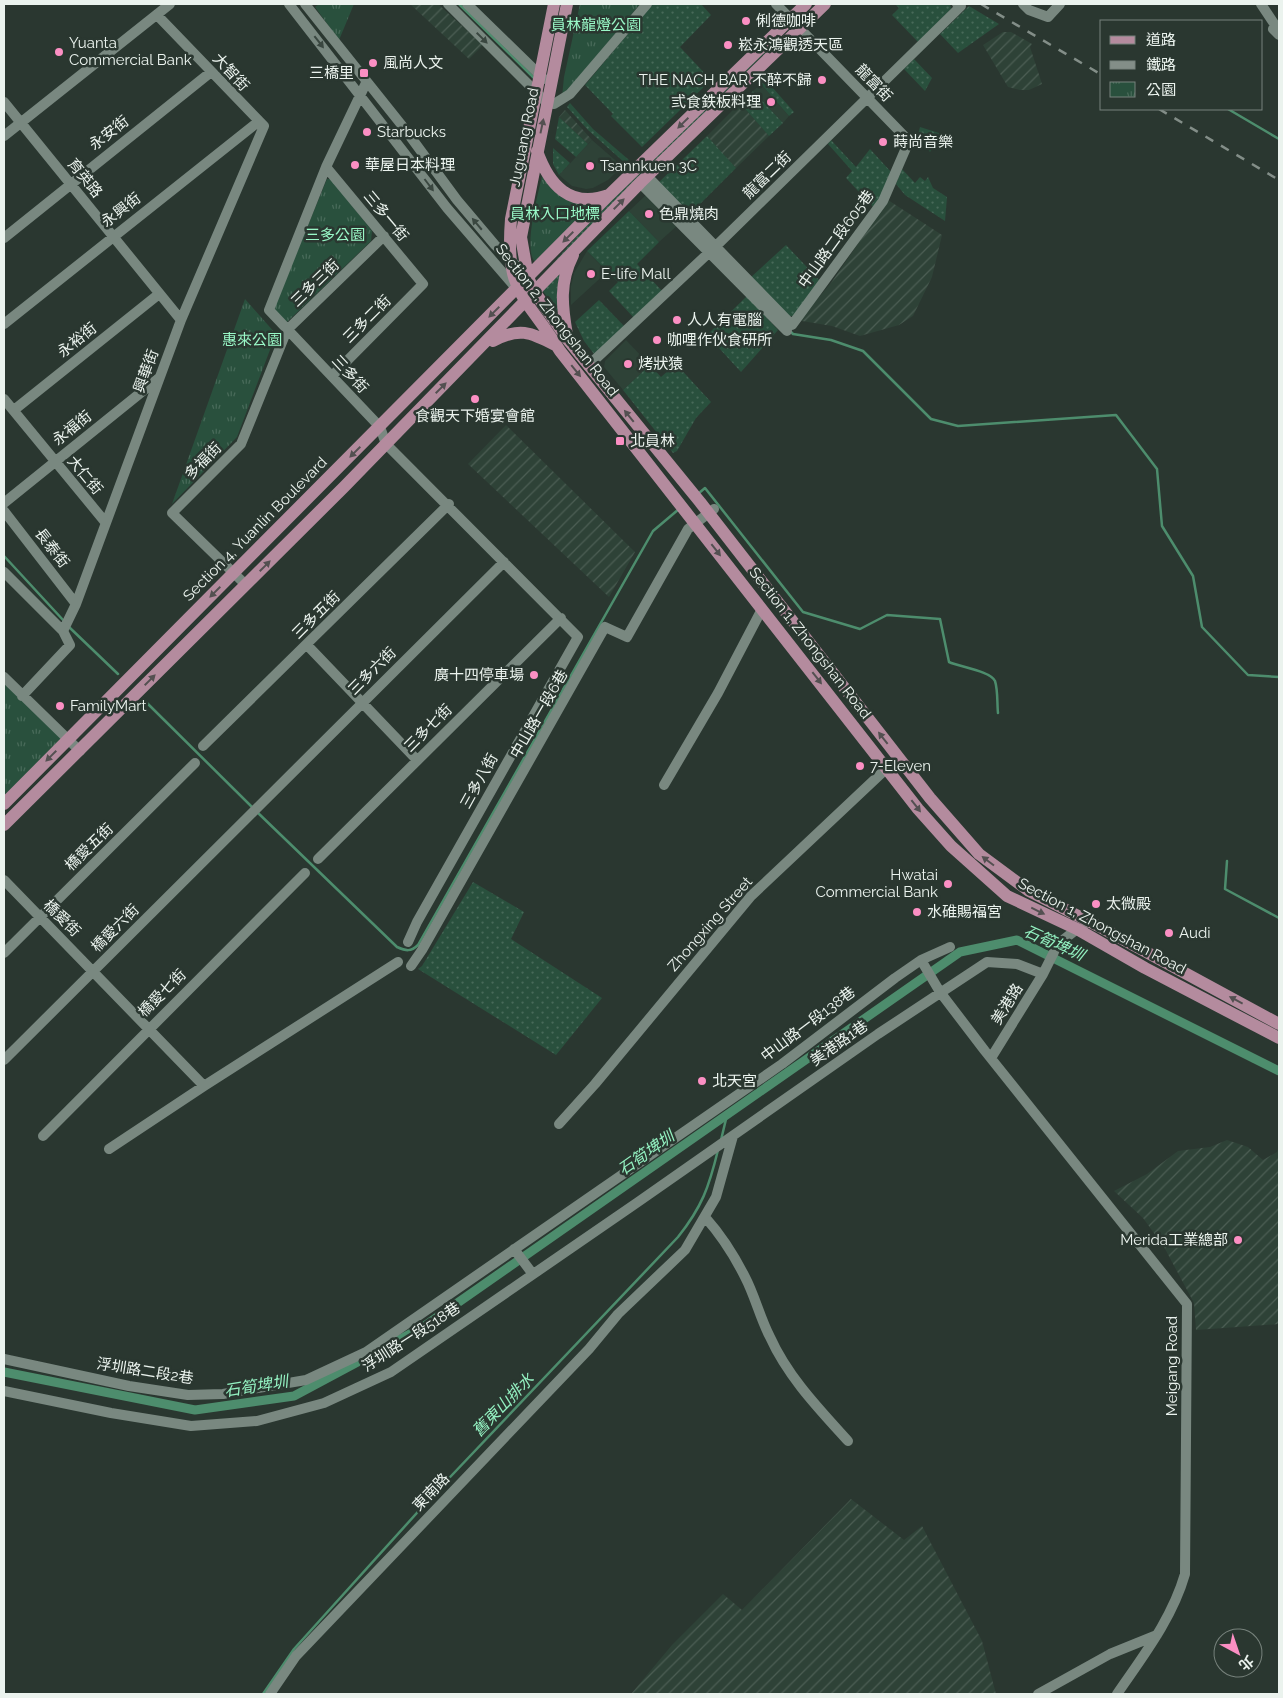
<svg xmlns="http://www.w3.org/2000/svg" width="1283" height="1698" viewBox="0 0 1283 1698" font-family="Raleway,'Noto Sans TC',sans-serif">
<defs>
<pattern id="industrial-furrows" width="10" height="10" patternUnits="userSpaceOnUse" patternTransform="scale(1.25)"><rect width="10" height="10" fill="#2e4237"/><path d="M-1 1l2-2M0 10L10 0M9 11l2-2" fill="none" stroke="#4c5e54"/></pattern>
<pattern id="grass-dots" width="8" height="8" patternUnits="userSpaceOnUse" patternTransform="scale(1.25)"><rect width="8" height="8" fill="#29503d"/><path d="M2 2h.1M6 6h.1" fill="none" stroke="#486a59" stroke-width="1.8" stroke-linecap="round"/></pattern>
<pattern id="park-tufts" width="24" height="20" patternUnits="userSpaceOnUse" patternTransform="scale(1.25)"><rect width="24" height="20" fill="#29503d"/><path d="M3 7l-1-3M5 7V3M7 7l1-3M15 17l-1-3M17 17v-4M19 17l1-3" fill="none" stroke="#486a59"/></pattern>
</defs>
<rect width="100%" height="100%" fill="#2a3730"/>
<!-- built -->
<path fill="#2e4237" d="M761 84 789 116 783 123 753 91Z
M592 140 622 166 608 180 593 188 586 189 572 186 559 175Z
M647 194 678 225 659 242 629 211Z
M587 251 607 272 571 305V286L574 273Z
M626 340 650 365 623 390 604 367 605 361Z"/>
<!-- industrial -->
<path fill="url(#industrial-furrows)" d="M410 4H438L483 45 469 59Z
M1003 32H1011L1032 44 1030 47 1042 84 1029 90H1020L1008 87 983 45Z
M740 103 769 136 736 168 707 136Z
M565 110 592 140 588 144 559 117Z
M888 200 942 235 932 277 913 316 899 325 860 336 832 326 802 321 801 318 831 283Z
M506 425 635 552 609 597 468 464Z
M1227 1140 1248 1147 1263 1160 1277 1152 1279 1146V1324L1196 1330 1194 1303 1164 1247 1143 1218 1114 1191 1147 1174 1178 1151 1210 1147Z
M851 1499 904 1540 922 1526 982 1641 996 1694H631L672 1645 723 1594 742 1610Z"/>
<!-- grass -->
<path fill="url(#grass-dots)" d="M653 4H701L711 15 680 47 711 80 642 147 611 116 613 114 585 85Z
M895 4H950L951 9 918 42 892 15 899 8Z
M969 6 999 24 958 53 940 34Z
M781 35 782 36 549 268 599 211Z
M914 59 932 78 925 91 904 69Z
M765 79 794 112 789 116 761 84Z
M753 91 783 123 769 136 740 103Z
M570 103 593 129 629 160 625 163 588 130 567 107Z
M559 117 588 144 576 157 555 139Z
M920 127 942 134 930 152 918 135Z
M707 136 736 168 689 215 658 183Z
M831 140 856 167 870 149 892 173 874 208 846 178 852 171 828 144Z
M553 148 570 163 559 175 553 164Z
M902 169 915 183 920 177 925 181 928 177 933 188 947 197 945 221 905 195 896 184Z
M629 211 659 242 637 264 662 291 634 318 609 291 618 282 587 251Z
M786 245 821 282 793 316H786L750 278Z
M559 273 561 274 558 312 543 291Z
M747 296 778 330 741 372 707 335Z
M599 300 625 327 594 354 584 341 575 322Z
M676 364 711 402 696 418 677 451 673 453 623 390 650 365 661 377Z
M473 882 524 912 511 939 602 998 556 1055 418 969 422 966Z"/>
<!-- park -->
<path fill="url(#park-tufts)" d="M319 4H354L339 40 315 7Z
M580 4H640L562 97 564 77Z
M542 176 594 204 535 262C523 249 538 194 542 176Z
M327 179H331L372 231 371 241 287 322 273 311Z
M245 299 276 334 237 437 172 504Z
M4 677 68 739 4 803Z"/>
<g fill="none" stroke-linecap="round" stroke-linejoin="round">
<!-- stream -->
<path stroke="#4d8d6d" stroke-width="2.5" d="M459 4 534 78
M1228 109 1279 139
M790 331 793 334 831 340 863 351 931 419 958 426 1116 415 1157 469 1162 526 1193 576 1202 627 1248 675 1279 677
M699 493 705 488 803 612 860 629 887 615 940 619 949 662C960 667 990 671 995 681 998 690 997 704 998 713
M4 556 64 621
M69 627 118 674
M147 703 252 807
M256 811 397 947C406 951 411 952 418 945L653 531 679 509
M1227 861 1225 889 1279 918
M721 1140 727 1115
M263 1694 294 1649 434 1494 678 1237C702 1207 709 1187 718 1150"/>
<!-- canal -->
<path stroke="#4d8d6d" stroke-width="9" d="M4 1372 195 1410 294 1396 423 1327 960 952 1017 940 1279 1071"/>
<!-- minor -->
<path stroke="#798880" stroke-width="10" d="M289 4 447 208 516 288
M305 4 404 128 457 200 495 245 528 277
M448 4 547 103 554 104 570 94 647 4
M467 4 544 79
M1023 4 1029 10 1048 17 1060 4
M1261 4 1275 25 1273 29 1279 35
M366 83 326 167 269 310 380 427 386 444 578 637 417 922 408 942
M4 102 181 320
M4 136 170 4
M326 167 423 284 332 376
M647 176 792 325 883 201 909 141 776 4
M640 183 787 331
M4 238 211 72
M4 324 258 122
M588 366 716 246 961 6 957 4
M4 399 106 523
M14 410 159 294
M4 503 159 378
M4 511 76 604
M4 572 63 631
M246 585 172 513 241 444 287 330 384 236
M307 645 417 760
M4 677 80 751
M22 696 70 645 63 631 76 604 181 320 264 126 157 15
M203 746 449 504
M664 785 718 693 762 609
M318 859 561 618
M4 880 204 1086
M4 953 195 763
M921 960 940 992 985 1051 1187 1304 1185 1574C1172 1619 1143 1656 1117 1694
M411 966 422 950 605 627 627 637 688 529 714 509
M991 1058 1043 974 1058 944 1077 929H1083
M4 1060 504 562
M559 1124 595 1084 751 896 888 767 900 759
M43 1136 305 873
M109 1149 204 1086 398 962
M705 1217C721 1235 734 1255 745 1277 755 1296 760 1318 770 1337 788 1377 819 1409 848 1441
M514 1249 532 1273
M4 1359 129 1386 188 1395 223 1394 306 1380 366 1352 782 1064 895 978 921 960 950 947
M4 1391 111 1413 191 1426 257 1421 324 1403 391 1372 638 1202 878 1034 987 962 1017 964 1043 974
M270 1694 296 1656 589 1349 618 1314 685 1250 716 1197 733 1136
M1038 1694 1110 1654 1157 1635"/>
<!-- major -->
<path stroke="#b48b9e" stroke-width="12" d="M554 4 511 219C505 294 524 293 560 351L918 809 951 846 1007 896 1077 929 1145 968 1279 1038
M567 4 521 237 528 277 534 291 568 340 700 502 930 798 979 854 1029 891 1102 928 1279 1024
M537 151C549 185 570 209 609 195
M567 335C562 306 559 283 573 255
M493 341C519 327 530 332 555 345
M4 804 609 195 806 4
M4 825 344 487 640 183 825 4"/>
<!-- rail -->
<path stroke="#838e88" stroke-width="2.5" stroke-dasharray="9 9" stroke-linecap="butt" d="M981 4 1102 75
M1159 109 1279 180"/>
</g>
<!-- one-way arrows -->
<defs><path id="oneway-solid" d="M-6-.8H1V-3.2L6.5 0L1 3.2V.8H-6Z" transform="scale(1.25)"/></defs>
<g fill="#3a4740">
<use href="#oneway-solid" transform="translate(482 38) rotate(45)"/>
<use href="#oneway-solid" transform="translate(319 42) rotate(52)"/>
<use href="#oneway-solid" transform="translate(429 185) rotate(53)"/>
<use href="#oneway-solid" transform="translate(477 224) rotate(-130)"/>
</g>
<g fill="#535051">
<use href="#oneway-solid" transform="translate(683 123) rotate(136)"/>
<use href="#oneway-solid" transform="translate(542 126) rotate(-78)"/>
<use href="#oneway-solid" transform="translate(619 204) rotate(-45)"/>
<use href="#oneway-solid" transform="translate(568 237) rotate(135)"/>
<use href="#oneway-solid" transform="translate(494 312) rotate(135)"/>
<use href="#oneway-solid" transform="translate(576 371) rotate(51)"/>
<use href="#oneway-solid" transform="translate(441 388) rotate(-45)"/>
<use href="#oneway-solid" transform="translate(629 416) rotate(-129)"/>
<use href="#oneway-solid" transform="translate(355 452) rotate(135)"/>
<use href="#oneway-solid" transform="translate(716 550) rotate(52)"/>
<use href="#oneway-solid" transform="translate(265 566) rotate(-45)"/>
<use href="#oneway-solid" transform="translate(215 592) rotate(135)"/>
<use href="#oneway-solid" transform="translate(817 678) rotate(52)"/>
<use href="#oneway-solid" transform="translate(150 680) rotate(-45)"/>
<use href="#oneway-solid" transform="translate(883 738) rotate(-128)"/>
<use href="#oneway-solid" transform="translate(51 756) rotate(135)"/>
<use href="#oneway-solid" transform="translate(916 806) rotate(52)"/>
<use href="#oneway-solid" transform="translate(988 861) rotate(-143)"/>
<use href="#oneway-solid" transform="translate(1038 911) rotate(26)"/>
<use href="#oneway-solid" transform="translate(1236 1000) rotate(-152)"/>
</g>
<!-- markers -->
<g fill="#fb8fc3" stroke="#2a3730" stroke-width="2">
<circle cx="746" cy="21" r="5"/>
<circle cx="728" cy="45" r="5"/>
<circle cx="59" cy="52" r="5"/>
<circle cx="373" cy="63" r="5"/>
<rect x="359" y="68" width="10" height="10" rx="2.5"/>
<circle cx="822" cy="80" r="5"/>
<circle cx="771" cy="102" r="5"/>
<circle cx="367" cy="132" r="5"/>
<circle cx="883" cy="142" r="5"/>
<circle cx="355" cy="165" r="5"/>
<circle cx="590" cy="166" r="5"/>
<circle cx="649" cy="214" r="5"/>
<circle cx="591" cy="274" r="5"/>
<circle cx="677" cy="320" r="5"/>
<circle cx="657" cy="340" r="5"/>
<circle cx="628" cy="364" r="5"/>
<circle cx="475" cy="399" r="5"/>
<rect x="615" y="436" width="10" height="10" rx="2.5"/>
<circle cx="534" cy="675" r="5"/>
<circle cx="60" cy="706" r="5"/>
<circle cx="860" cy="766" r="5"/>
<circle cx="948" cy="884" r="5"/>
<circle cx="1096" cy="904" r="5"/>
<circle cx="917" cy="912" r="5"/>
<circle cx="1169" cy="933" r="5"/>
<circle cx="702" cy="1081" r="5"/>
<circle cx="1238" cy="1240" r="5"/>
</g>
<g text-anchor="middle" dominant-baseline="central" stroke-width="5" stroke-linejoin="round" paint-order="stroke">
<!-- poi labels -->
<g font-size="15" fill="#ebf3ee" stroke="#2a3730" text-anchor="start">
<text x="756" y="21">俐德咖啡</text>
<text x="69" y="43">Yuanta<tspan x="69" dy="17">Commercial Bank</tspan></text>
<text x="738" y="45">崧永鴻觀透天區</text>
<text x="383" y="63">風尚人文</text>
<text x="354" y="73" text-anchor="end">三橋里</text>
<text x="812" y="80" text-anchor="end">THE NACH BAR 不醉不歸</text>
<text x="761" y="102" text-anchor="end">弎食鉄板料理</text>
<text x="377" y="132">Starbucks</text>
<text x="893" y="142">蒔尚音樂</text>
<text x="365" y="165">華屋日本料理</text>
<text x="600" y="166">Tsannkuen 3C</text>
<text x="659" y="214">色鼎燒肉</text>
<text x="601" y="274">E-life Mall</text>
<text x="687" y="320">人人有電腦</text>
<text x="667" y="340">咖哩作伙食研所</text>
<text x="638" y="364">烤狀猿</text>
<text x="475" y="416" text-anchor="middle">食觀天下婚宴會館</text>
<text x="630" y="441">北員林</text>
<text x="524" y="675" text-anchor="end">廣十四停車場</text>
<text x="70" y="706">FamilyMart</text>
<text x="870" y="766">7-Eleven</text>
<text x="938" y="875" text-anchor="end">Hwatai<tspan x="938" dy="17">Commercial Bank</tspan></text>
<text x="1106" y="904">太微殿</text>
<text x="927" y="912">水碓賜福宮</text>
<text x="1179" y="933">Audi</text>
<text x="712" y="1081">北天宮</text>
<text x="1228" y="1240" text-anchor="end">Merida工業總部</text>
</g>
<!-- park labels -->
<g font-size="15" fill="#99f8c7" stroke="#2a3730">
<text x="596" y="25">員林龍燈公園</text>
<text x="555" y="214">員林入口地標</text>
<text x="335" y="235">三多公園</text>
<text x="252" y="340">惠來公園</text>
</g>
<!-- street labels -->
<g font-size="15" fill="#ebf3ee" stroke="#2a3730">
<text transform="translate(231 72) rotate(47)">大智街</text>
<text transform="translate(874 83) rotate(46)">龍富街</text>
<text transform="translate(109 133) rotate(-38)">永安街</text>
<text transform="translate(524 137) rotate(-79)">Juguang Road</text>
<text transform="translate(767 175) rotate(-44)">龍富二街</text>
<text transform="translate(85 178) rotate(51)">育英路</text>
<text transform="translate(121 210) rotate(-38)">永興街</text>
<text transform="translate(386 216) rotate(50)">三多一街</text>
<text transform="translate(836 239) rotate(-54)">中山路二段605巷</text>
<text transform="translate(315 283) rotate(-44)">三多三街</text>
<text transform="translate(367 319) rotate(-45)">三多二街</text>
<text transform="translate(557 320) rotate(52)">Section 2, Zhongshan Road</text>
<text transform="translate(77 340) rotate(-39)">永裕街</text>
<text transform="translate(146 371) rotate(-70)">興華街</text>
<text transform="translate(350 374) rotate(47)">三多街</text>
<text transform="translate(72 428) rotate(-39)">永福街</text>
<text transform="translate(203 461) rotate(-45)">多福街</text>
<text transform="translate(85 475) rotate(50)">大仁街</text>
<text transform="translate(255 529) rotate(-45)">Section 4, Yuanlin Boulevard</text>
<text transform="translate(52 548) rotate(52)">長泰街</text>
<text transform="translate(316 615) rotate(-45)">三多五街</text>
<text transform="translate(810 643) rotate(52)">Section 1, Zhongshan Road</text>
<text transform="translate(372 671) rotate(-45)">三多六街</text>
<text transform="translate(539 714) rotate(-60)">中山路一段6巷</text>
<text transform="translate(428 728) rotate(-45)">三多七街</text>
<text transform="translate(479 781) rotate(-61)">三多八街</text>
<text transform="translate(89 847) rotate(-44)">橋愛五街</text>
<text transform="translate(62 918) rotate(45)">橋愛街</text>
<text transform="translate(710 924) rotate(-49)">Zhongxing Street</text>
<text transform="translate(1102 926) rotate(28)">Section 1, Zhongshan Road</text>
<text transform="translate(115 928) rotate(-45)">橋愛六街</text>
<text transform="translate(162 993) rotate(-45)">橋愛七街</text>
<text transform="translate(1007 1004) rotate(-58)">美港路</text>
<text transform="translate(808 1024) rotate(-37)">中山路一段138巷</text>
<text transform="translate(839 1043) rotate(-35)">美港路1巷</text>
<text transform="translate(411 1337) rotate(-33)">浮圳路一段518巷</text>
<text transform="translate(1172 1366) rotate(-90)">Meigang Road</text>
<text transform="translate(145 1371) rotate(9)">浮圳路二段2巷</text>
<text transform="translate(431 1492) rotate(-46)">東南路</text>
</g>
<!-- water labels -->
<g font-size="16" font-style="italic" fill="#94f2c2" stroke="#2a3730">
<text transform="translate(1054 943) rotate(24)">石筍埤圳</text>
<text transform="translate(646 1153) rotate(-35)">石筍埤圳</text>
<text transform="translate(256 1386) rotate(-9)">石筍埤圳</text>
<text transform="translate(503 1405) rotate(-46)">舊東山排水</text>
</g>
</g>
<!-- border -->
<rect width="1283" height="1698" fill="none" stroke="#ebf3ee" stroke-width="10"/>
<!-- legend -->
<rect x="1100" y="20" width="162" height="90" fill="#2a3730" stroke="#77827c"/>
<rect x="1110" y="36" width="25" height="8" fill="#b48b9e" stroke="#77827c"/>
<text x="1146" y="45" font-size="15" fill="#ebf3ee">道路</text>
<rect x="1110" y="61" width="25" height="8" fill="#838e88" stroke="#77827c"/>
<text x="1146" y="70" font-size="15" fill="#ebf3ee">鐵路</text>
<rect x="1110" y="82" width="25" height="15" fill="url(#park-tufts)" stroke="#77827c"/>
<text x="1146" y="95" font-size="15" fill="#ebf3ee">公園</text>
<!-- north arrow -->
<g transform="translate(1238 1653) rotate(140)"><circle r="24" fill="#2a3730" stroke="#77827c"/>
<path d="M0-4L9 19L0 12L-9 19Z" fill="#fb8fc3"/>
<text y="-8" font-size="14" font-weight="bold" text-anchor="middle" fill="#ebf3ee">北</text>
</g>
</svg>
